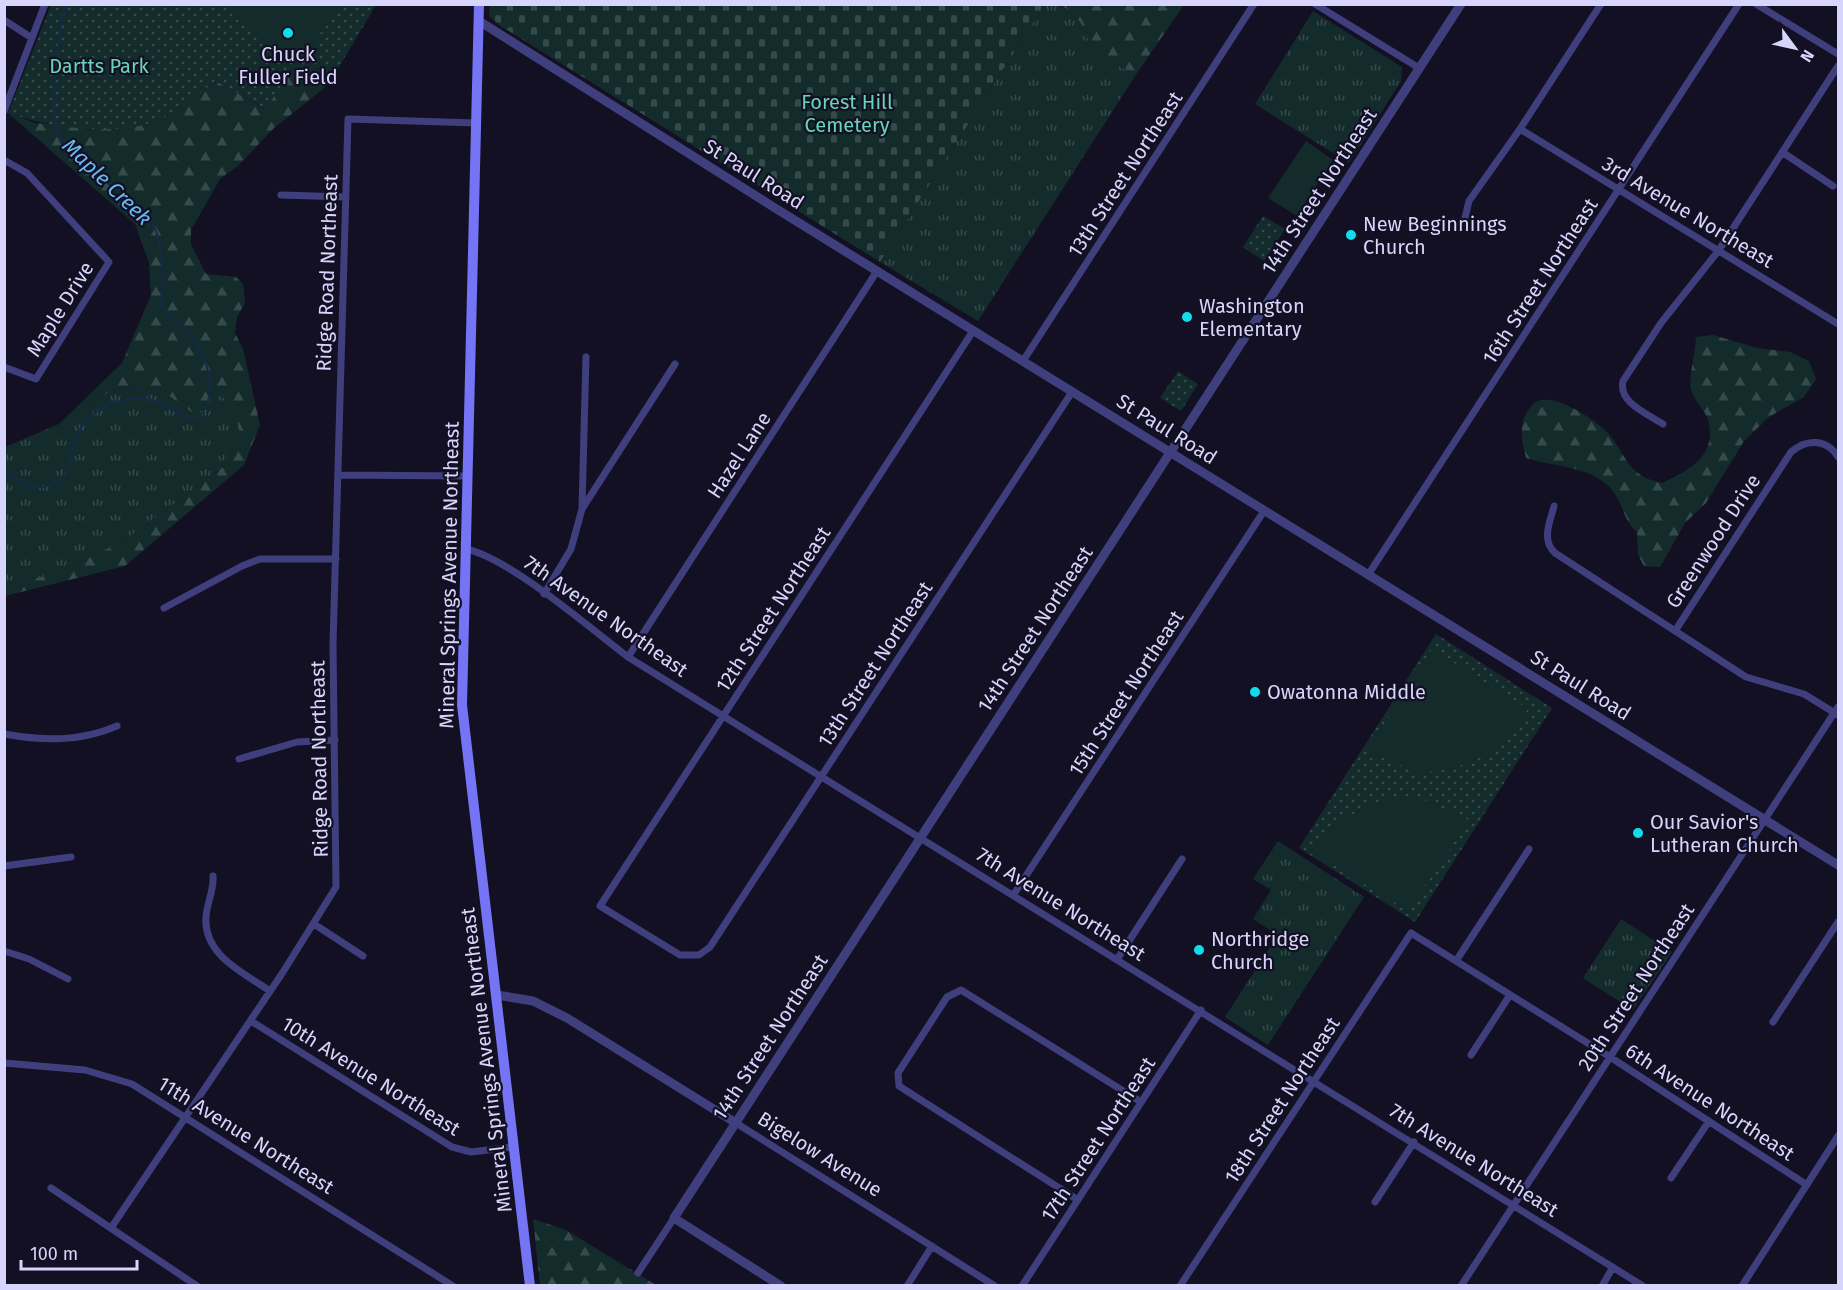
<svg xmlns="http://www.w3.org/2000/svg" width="1843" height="1290" viewBox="0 0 1843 1290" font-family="'Fira Sans',sans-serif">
<defs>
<pattern id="grass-tufts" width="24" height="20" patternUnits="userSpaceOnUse" patternTransform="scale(1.5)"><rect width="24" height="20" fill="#132c2b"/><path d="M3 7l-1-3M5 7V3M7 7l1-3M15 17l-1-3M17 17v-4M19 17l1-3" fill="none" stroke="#354a4b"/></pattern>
<pattern id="forest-firs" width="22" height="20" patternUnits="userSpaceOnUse" patternTransform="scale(1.5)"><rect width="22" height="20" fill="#132c2b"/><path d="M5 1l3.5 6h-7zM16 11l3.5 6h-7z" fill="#354a4b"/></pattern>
<pattern id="cemetery-stones" width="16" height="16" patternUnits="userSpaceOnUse" patternTransform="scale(1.5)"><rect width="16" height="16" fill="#132c2b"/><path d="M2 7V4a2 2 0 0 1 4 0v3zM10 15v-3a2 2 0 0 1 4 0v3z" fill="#354a4b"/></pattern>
<pattern id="park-dots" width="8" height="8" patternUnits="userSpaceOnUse" patternTransform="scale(1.5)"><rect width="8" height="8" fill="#132c2b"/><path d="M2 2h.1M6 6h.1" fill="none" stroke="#354a4b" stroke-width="1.8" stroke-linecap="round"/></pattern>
</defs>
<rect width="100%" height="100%" fill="#131023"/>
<!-- grass -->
<path fill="url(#grass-tufts)" d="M1044 5C1076 5 1084 20 1091 50L1111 64 1137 73 978 321 880 262Z
M1313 11 1402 67 1401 81 1349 163 1255 104Z
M157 387 193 412 221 394 235 411 239 431 223 467 124 541 52 574 5 586V447L59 424 112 390Z
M1278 841 1364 897 1268 1045 1225 1017 1278 935 1253 919 1271 890 1253 879Z
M1621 919 1672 952 1633 1010 1583 978Z"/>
<!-- forest -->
<path fill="url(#forest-firs)" d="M1061 5H1184L1137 73 1111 64 1091 50C1086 28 1080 17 1061 5Z
M289 73 328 85 274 128 238 166 220 179 191 230V244L206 274 236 277 243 284 245 303 237 317 235 333 243 349 260 425 244 465 125 566 5 596V586L52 574 124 541 223 467 239 431 235 411 221 395 193 413 157 387 112 390 59 424 122 363 151 295 149 263 135 224 8 113 35 123 87 127 166 117 216 81 265 109Z
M1713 335 1757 348 1790 352 1809 361 1816 379 1804 397 1769 417 1744 441 1706 503 1685 523 1660 567 1644 566 1638 555 1637 532C1623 520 1623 504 1613 491 1594 466 1554 467 1526 458 1521 438 1518 422 1532 405 1548 387 1596 420 1609 434 1621 448 1626 467 1644 477 1649 480 1656 481 1662 483 1689 471 1720 454 1707 417 1703 408 1693 399 1691 389 1688 377 1696 352 1696 337Z
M533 1219 566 1230 656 1285H540Z"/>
<!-- cemetery -->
<path fill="url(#cemetery-stones)" d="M490 4H1044V5L880 262 499 25 489 16Z"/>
<!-- park -->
<path fill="url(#park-dots)" d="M51 5H376L328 85 289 73 266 109 216 81C200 92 184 107 167 116 126 139 50 128 8 113Z
M1263 216 1285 229 1264 261 1243 247Z
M1178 371 1198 384 1181 411 1160 398Z
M1436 634 1552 708 1415 922 1299 848Z"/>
<!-- pitch -->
<path fill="#132c2b" d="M224 5H338L308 53C275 46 245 33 224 5Z
M1306 141 1333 160 1297 216 1268 198Z
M1432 649 1528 709 1510 736 1488 754 1454 768 1419 773 1367 751Z
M1400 797 1424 800 1469 820 1408 911 1311 851 1337 822 1376 803Z"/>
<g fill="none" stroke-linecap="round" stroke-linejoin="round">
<!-- stream -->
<path stroke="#142a49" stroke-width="2" d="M4 475C16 477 27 487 39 487 78 486 67 442 85 421 96 409 114 402 129 399 163 393 173 419 198 418 221 393 208 357 188 334 180 324 168 318 162 308 161 282 165 256 156 231 142 193 84 174 62 144 47 124 58 29 66 4"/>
<!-- minor -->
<path stroke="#3f3f7e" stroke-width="7" d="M1315 4 1419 68
M1756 4 1838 54
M4 20 32 38
M4 111 45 4
M1520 129 1838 324
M1782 152 1833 186
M4 160 27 173 109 262 36 379 4 367
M281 195 346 197
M1464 222 1469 201 1520 129 1601 4
M973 331 600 906 680 955H699L710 947 1072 392
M1023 361 1254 4
M1663 424C1648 414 1618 403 1623 381L1661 323 1719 250 1838 66
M338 475 467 476
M1554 506C1550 522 1541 540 1555 553L1746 677 1804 694 1838 715
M582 507 586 357
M465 549C507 556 591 629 628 657L1643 1286
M1368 575 1739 4
M544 594 571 549 582 509 675 364
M164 608 242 566 260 559H336
M1675 631 1791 452C1807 438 1827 439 1838 457
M628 657 877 271
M4 734C44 741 80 742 117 726
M239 759 297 742 335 740
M4 866 71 857
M213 876C214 891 207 902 206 917 203 955 244 973 270 991
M1014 894 1264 511
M314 924 363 956
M4 951 29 959 68 979
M1118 958 1182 859
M1456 961 1529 849
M251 1021 452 1147 471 1152 513 1147
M1773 1022 1838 922
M1471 1055 1510 995
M4 1063 85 1070 132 1084 453 1286
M736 1123 995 1286
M1671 1178 1709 1121
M51 1188 197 1286
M1078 1200 899 1086 898 1073 947 997 961 990 1141 1102
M1375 1202 1414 1142
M111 1228 283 972 336 887 333 644 348 119 476 123
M638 1273 674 1218
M907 1286 932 1246
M1022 1286 1201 1010
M1180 1286 1411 933 1610 1057 1807 1185
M1461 1286 1838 707
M1602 1286 1613 1267
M1742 1286 1838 1136"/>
<!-- tertiary -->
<path stroke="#3f3f7e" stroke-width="9" d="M479 21 775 208 1838 865
M497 995 533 1001 567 1018 736 1123
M781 1286 674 1218 1461 4"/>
<!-- secondary -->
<path stroke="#7474f4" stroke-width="10" d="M479 4 462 705 530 1286"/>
</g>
<!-- markers -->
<g fill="#12dceb" stroke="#131023" stroke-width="2">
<circle cx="288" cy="33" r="6"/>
<circle cx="1351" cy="235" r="6"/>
<circle cx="1187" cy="317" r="6"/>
<circle cx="1255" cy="692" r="6"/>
<circle cx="1638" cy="833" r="6"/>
<circle cx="1199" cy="950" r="6"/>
</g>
<g text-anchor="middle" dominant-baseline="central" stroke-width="4.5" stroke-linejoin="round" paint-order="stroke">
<!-- poi labels -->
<g font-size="20" fill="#d8d5fc" stroke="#131023" text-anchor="start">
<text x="288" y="54" text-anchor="middle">Chuck<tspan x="288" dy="23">Fuller Field</tspan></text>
<text x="1363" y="224">New Beginnings<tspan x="1363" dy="23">Church</tspan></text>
<text x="1199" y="306">Washington<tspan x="1199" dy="23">Elementary</tspan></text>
<text x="1267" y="692">Owatonna Middle</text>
<text x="1650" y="822">Our Savior's<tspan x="1650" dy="23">Lutheran Church</tspan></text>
<text x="1211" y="939">Northridge<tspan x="1211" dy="23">Church</tspan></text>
</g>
<!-- park labels -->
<g font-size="20" fill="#67d6b7" stroke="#131023">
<text x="99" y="66">Dartts Park</text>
<text x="847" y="102">Forest Hill<tspan x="847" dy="23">Cemetery</tspan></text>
</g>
<!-- street labels -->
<g font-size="20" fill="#d8d5fc" stroke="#131023">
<text transform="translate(754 174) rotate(32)">St Paul Road</text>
<text transform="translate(1125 174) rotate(-57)">13th Street Northeast</text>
<text transform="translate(1319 191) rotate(-57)">14th Street Northeast</text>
<text transform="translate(1688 212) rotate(31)">3rd Avenue Northeast</text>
<text transform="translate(327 273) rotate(-88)">Ridge Road Northeast</text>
<text transform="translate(1540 281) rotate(-57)">16th Street Northeast</text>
<text transform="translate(60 309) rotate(-58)">Maple Drive</text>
<text transform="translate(1167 429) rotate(32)">St Paul Road</text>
<text transform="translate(739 455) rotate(-57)">Hazel Lane</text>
<text transform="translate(1713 541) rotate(-57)">Greenwood Drive</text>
<text transform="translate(449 575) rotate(-89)">Mineral Springs Avenue Northeast</text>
<text transform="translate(773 609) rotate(-57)">12th Street Northeast</text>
<text transform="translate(606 616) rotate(35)">7th Avenue Northeast</text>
<text transform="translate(1035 629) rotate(-57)">14th Street Northeast</text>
<text transform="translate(875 664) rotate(-57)">13th Street Northeast</text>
<text transform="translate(1581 685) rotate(32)">St Paul Road</text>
<text transform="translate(1126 693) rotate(-57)">15th Street Northeast</text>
<text transform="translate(319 759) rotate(-91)">Ridge Road Northeast</text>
<text transform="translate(1061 904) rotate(32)">7th Avenue Northeast</text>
<text transform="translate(1636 987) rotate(-57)">20th Street Northeast</text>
<text transform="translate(770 1037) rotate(-57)">14th Street Northeast</text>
<text transform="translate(486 1060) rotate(-97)">Mineral Springs Avenue Northeast</text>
<text transform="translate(371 1076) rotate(32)">10th Avenue Northeast</text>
<text transform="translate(1282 1100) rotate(-57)">18th Street Northeast</text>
<text transform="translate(1710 1102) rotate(33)">6th Avenue Northeast</text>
<text transform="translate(246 1135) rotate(32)">11th Avenue Northeast</text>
<text transform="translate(1098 1139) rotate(-57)">17th Street Northeast</text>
<text transform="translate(820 1154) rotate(32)">Bigelow Avenue</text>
<text transform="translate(1474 1160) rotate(32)">7th Avenue Northeast</text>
</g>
<!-- water labels -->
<g font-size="21" font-style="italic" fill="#6bb9f4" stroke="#131023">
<text transform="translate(107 182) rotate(44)">Maple Creek</text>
</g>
</g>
<!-- border -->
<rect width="1843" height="1290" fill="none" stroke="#d8d5fc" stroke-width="12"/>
<!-- north arrow -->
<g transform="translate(1795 48) rotate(123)" stroke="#131023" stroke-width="4.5" paint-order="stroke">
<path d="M0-4.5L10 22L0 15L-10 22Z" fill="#d8d5fc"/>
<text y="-9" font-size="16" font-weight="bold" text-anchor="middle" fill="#d8d5fc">N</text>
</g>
<!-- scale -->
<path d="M21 1260v9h116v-9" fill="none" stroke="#d8d5fc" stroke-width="3"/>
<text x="30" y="1260" font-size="18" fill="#d8d5fc" stroke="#131023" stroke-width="4.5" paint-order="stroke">100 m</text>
</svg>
